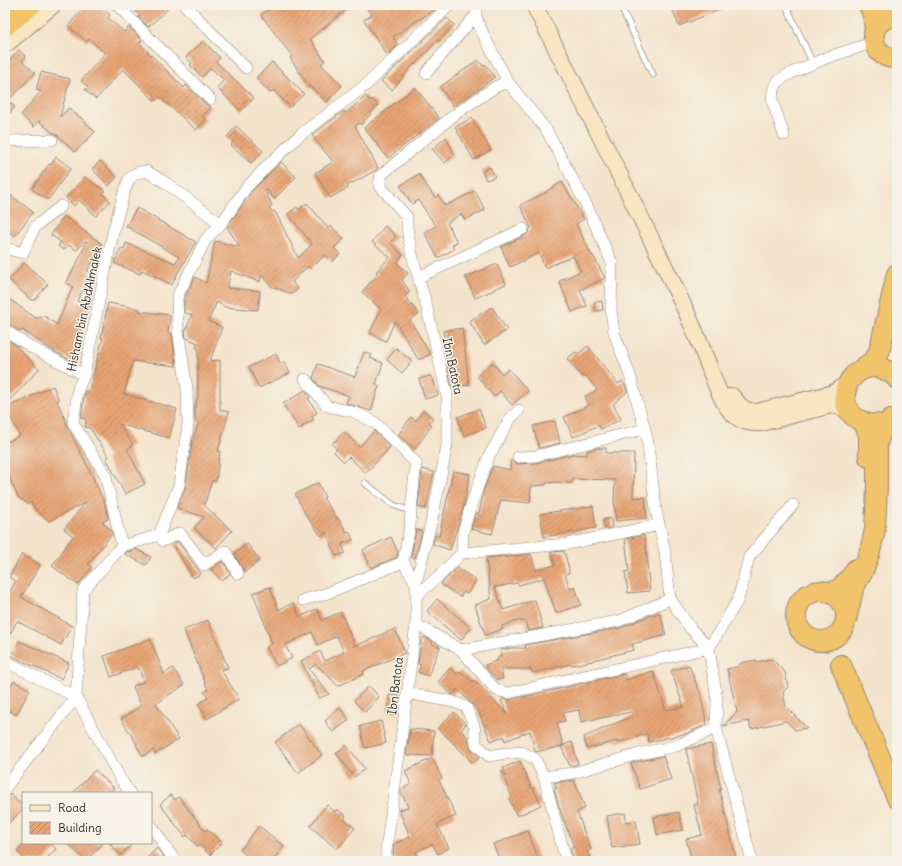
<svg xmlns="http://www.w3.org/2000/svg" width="902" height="866" viewBox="0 0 902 866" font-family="Delius,sans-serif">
<defs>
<pattern id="building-hatch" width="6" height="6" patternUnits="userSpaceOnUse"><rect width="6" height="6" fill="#e8a474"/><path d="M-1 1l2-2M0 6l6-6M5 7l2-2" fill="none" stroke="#bc865f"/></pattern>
</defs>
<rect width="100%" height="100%" fill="#f7f3e8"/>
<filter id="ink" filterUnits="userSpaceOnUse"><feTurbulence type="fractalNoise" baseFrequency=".025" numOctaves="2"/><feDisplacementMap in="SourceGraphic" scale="8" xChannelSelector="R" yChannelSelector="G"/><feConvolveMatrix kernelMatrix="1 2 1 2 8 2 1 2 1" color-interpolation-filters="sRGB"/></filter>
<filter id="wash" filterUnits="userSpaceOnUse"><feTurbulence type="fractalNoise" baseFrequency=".012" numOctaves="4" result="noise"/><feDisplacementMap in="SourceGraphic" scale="16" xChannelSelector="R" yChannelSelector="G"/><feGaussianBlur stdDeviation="0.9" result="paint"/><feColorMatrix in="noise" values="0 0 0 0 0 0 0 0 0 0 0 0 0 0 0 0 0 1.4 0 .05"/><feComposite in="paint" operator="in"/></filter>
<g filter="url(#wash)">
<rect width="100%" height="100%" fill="#f4e3cb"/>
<g id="blocks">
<!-- building -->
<path fill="url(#building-hatch)" d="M86 5H98L110 15 108 18 124 32 129 27 142 40 139 43 184 88 186 85 205 104 211 107 202 117 206 120 196 130 160 97 155 101 123 69 96 99 85 90 88 87 81 81 105 53 89 39 87 42 68 26Z
M130 5H172L148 27 138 17 140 16Z
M275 5H352L310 39 325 61 321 64 342 86 326 102 311 87 310 88 290 58 292 56 261 15Z
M365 5H440L436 8 393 37 398 45 387 55 364 20 372 15Z
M688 5H731L679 26 673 11Z
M447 18 454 25 439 41 438 39 415 65 414 64 392 90 381 81 406 57Z
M203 41 220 58 216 62 254 98 241 111 217 88 224 80 211 68 202 77 190 65 192 63 186 57Z
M19 50 26 57 22 61 35 73 8 101 15 107 5 119V65Z
M478 60 483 66 485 64 495 77 476 91 453 106 440 87Z
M272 62 304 94 290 107 273 90 270 93 256 78Z
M41 72 70 79 60 117 69 108 79 117H80L95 132 75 152 54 132 53 133 39 121 34 127 21 115 41 91 36 90Z
M415 87 439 118 388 158 364 128Z
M366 96 370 101 372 99 378 105 361 125 360 123 355 126 378 168 376 170 347 186 348 188 330 198 315 173 333 162 312 135 344 111 346 113Z
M472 118 491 150 474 160 455 127Z
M236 126 263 151 251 163 231 145 233 142 227 137Z
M446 137 454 154 445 163 432 149Z
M56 157 71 168 48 200 32 189 49 164 51 165Z
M100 161 117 177 109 186 92 169Z
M281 162 296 177 274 199 267 190 265 191 272 205 269 209 276 213 298 258 312 244 288 214 297 207 299 210 307 203 328 228 331 226 344 239 334 248 340 254 332 262 325 255 311 269 308 266 292 282 298 289 292 294 271 286 261 275 260 282 231 271 227 288 260 291 258 310 225 307 217 302 208 321 222 327 210 361 220 360V410L229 412 218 451H220L216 481H212L204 505 232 531 216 548 194 528 204 517 177 508 186 486 192 442 199 422 195 420V407L198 396V348H196L198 343 186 338 185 332 192 315 184 312V299L195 277 206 283 215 241 240 247 227 227 251 192Z
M490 167 495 177 486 180 482 171Z
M419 174 435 198 438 195 445 206 475 191 485 210 465 220 461 214 447 223 457 242 452 245 454 249 438 258 424 232 436 226 418 200 412 204 400 186Z
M85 177 105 191 102 193 110 201 96 216 79 200 74 206 66 198Z
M562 182 584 219 576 224 592 256 593 255 605 278 580 290 587 306 572 312 559 281 581 271 573 256 545 268 539 253 510 267 501 247 526 235 528 233 530 229 531 228 520 205 547 192V191Z
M5 191 33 212 15 236 5 229Z
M137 208 196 242 177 274 172 285 142 270 140 274 114 263 121 248 124 249 126 243 175 263 179 257 126 226Z
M64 216 102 244 100 247 102 248 87 271 91 274 77 301 90 306 77 338 82 341 70 360 52 350 22 330 21 332 9 324 5 323V296L37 319 39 316 41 318 43 315 57 325 73 286 66 283 76 265 87 242 85 241 77 250 68 245 64 250 58 246 61 242 51 235Z
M385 226 396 236 390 243 403 255 397 263 408 273 402 280 410 292 405 296 419 314 410 320 430 354 421 359H418L395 321 386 341 370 333 381 309 362 292 378 274 376 272 390 257 372 242Z
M24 263 48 284 35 300H31L9 280Z
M497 264 506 284 494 289V290L475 298 466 277Z
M602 301 603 310 595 311 594 302Z
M108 303 140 309 139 311 170 315 168 333 172 334 174 352V358H175L176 366 133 361 124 394 177 409 169 438 119 424 133 445 127 449 145 484 125 494 106 458 109 457 90 428 85 427 86 419 81 418 85 391H89L103 338H101Z
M492 307 507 330 484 345 469 321Z
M462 328 469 385 452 387 447 364 443 331Z
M5 338 15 345 39 369 5 405Z
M588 346 618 384 622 381 626 387 627 392 613 404 621 419 601 429 599 425 573 437 564 417 589 405 585 396 597 390 585 375 582 377 567 359 576 352 578 354Z
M396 348 412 361 402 373 387 360Z
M364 352 372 355 370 358 383 363 376 384 379 386 371 411 346 403 349 396 319 386 313 378 318 364 355 377Z
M276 354 280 363 284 362 290 373 259 388 249 367Z
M492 362 502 374 509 369 528 391 512 405 500 391 494 397 477 376Z
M430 376 433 379 438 395 425 399 419 379Z
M53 386 59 400 57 401 66 421V424L89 469 105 504 108 519 102 522 111 530 112 534 88 564 92 567 78 585 52 566 73 536 64 529 86 502 49 521 36 510 31 502 28 504 18 497 5 469V443L20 436 6 408Z
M305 390 310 397 308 398 317 413 311 416 314 419 299 429 283 404Z
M479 409 486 428 464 435 457 417Z
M423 410 433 418 429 423 432 425 415 449 398 435 411 417 416 421Z
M555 421 560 443 539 448 533 426Z
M374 431 390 447 366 473 349 457 344 462 334 452 337 449 332 444 344 432 359 447Z
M598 448H606V453H634L633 498 645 497 647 518 616 521 614 499 615 480 573 479 572 483 556 482 546 483V485L531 486 530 503 501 500 492 534 471 529 476 513H479L484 489 493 466 510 470 511 460 515 463 518 464 536 463 573 454 587 455V451Z
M422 469 434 472 426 509 418 507Z
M453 471 470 474 463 509 450 550 433 544 435 535 439 537Z
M318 483 325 497 323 498 347 532 349 531 353 540 342 544 345 553 336 556 326 532 321 536 306 515 295 494Z
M593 506 596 528 544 537 540 514Z
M611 518 612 527 605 529 603 520Z
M416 530 422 531 415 558 411 557Z
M644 535 648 564H647L650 591 628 593 625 572 629 571 625 539Z
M391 537 398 552 397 557 371 568 363 550Z
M178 542 197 568 201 574 193 578 173 544Z
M247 544 260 560 245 572 234 554Z
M136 549 151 557 146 565 125 554 126 552Z
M564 551 569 569V573L565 574 570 589 575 587 581 605 556 613 544 578 519 585 518 583 495 587 503 610 535 600 543 628 528 631 525 621 522 622 521 620 502 626 503 629 485 635 475 605 491 599 486 558 505 556 506 558 512 556 531 554 536 570 555 565 551 552Z
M22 554 40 565 21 597 72 626 61 645 17 621 5 643V600L16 581 9 577Z
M223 561 230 574 222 581 211 569Z
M457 568 476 580 467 594 464 592 460 597 441 584Z
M270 587 278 610 293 603 300 617 317 609 322 620 341 612 355 646 395 629 405 653 363 671 364 674 338 686 316 664 309 669 329 694 319 698 301 661 320 651 325 661 344 652 337 636 318 645 312 632 285 645 292 658 277 666 266 647 272 643 253 593Z
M437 599 471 628 461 640 427 611Z
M660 613 666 635 632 644 634 650 593 660V661L572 665 571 664 532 673 531 669H501L503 679 497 680 487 669 485 665 498 660V657H501V650L512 648H526L525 645 620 628 649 616Z
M208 620 228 668 221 670 239 699 207 719 198 704 208 697 204 692 208 690 184 630Z
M423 637 433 642 432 644 440 647 428 676 418 672 421 665 418 664 421 642Z
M150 639 164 674 173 668 184 685 156 704 179 739 155 754 153 750 143 756 136 745 137 744 121 719 141 706 133 686 144 682 138 667 111 677 104 656Z
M19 641 69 663 61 679 12 656Z
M772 659 785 672 788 687 783 692 786 707 807 728 795 730 786 721 751 729 749 721 723 726 737 712 727 669 737 667 741 663 756 660 757 662Z
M689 665 700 693 707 724 688 733 649 742 647 734 617 743V741L587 749 584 737 633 716 631 712 581 722 579 710 563 713 565 721 557 723 563 746 536 752 535 751 530 731 505 741 504 736 491 741 478 711 472 704 457 689 452 695 438 682 450 668 457 674 460 671 473 682 474 680 507 714 501 700 503 699 510 700 625 674 626 680 653 671 666 710 684 707 671 671Z
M14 681 30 690 16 715 5 708V697Z
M369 686 379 697 365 712 354 701Z
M389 695 400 696 398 712H388Z
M340 708 349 720 333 732 325 721Z
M454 712 466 724 461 730 468 737 469 745 471 749 480 757 473 763 438 728Z
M381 721 386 743 365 748 360 726Z
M299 724 322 755 298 773 275 742Z
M410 729 434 731 432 756 406 755Z
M572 742 578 764 570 766 561 746Z
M711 744 721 789H719L737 861H692L686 839 702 835 694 805 698 804 686 749Z
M346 745 365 769 354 777 336 753Z
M663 756 671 779 640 789 631 763Z
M432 758 442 778 439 780 456 816 437 824 449 848 438 854 432 844 416 852 420 861H396L393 855 394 844 410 837 399 810 408 807 401 792V790L411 784 405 771Z
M520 761 531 788H533L541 805 517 816 509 799 512 797 501 771 506 776 503 768Z
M95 770 114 788 109 793H73Z
M574 780 585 808 577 812 591 850 587 851 591 861H574L570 848 574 847 562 816 554 789 557 788 554 783Z
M10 794 23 806V809L5 827V800Z
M171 795 175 800 179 797 205 831 207 829 222 843 210 855 200 845 198 847 187 835 185 837 160 804Z
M327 805 335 812 337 809 346 816 344 819 355 828 337 849 310 826Z
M679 812 683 830 657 835 654 817Z
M625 813 626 822 636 821 640 844 612 848 607 816Z
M259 826 284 846 272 861H246L249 857 240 850Z
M528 831 539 861H500L493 844Z
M26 843H50L56 849 44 861H27L17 852Z
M67 843H103L86 861Z
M109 843H133L121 855Z
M157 848 160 852 167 861H144Z"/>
</g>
</g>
<g filter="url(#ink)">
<use href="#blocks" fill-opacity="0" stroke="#90877b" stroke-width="1"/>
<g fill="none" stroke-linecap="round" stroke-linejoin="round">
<defs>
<path id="lane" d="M620 5 653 75
M786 5 813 64
M365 483 393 505 411 511"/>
<path id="street" d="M117 5 210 99
M185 5 246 68
M426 73 476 15
M508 82 547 131 586 204 612 263 611 309 614 333 629 372 647 437 656 510 665 552 670 599 691 629 709 648 717 700 716 728 752 861
M784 135 772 100 773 91 778 81 791 73 826 58 874 42
M5 143 7 141 52 140
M5 248 23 253 35 227 61 206
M419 277 523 229
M5 330 31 347 84 375
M305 379 327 406 354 412 374 422 391 438 416 463 411 511 410 526 403 562 416 583
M518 457 536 456 645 429
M159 535 163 541 180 533 204 565 225 551 238 574
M122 546 105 474 73 423 78 389 84 375 113 232 124 193 129 179 136 173 146 171 166 183 221 224
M462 553 463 532 471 505 489 456 510 419 519 410
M416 596 439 576 462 553 567 544 659 525
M303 600 325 594 403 562
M416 624 461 650 496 690 508 693 709 648 738 600 749 557 793 505
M461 650 619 621 670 599
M5 661 76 697 120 778 130 793
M407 693 454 702 466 707 474 725 476 744 489 756 500 754 521 752 535 759 544 777 573 773 639 754 676 746 716 728
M544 777 566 861
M5 788 76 697 83 590 122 546 159 535 179 485 188 424 187 389 178 330 177 297 206 239 221 224 246 188 269 164 300 135 366 85 450 5
M151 825 175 861
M386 861V851L402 733 416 624V583L433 515 447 445V395L427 308 411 251 407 228V217L379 185 381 175 458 112 497 86 508 82 485 38 476 18V5"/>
<path id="secondary" d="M534 5C583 101 631 197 678 294 689 317 699 340 708 364 713 377 718 393 726 405 734 418 746 424 761 423L831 405 839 406 849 411
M5 45 53 5
M732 396C739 406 745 412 757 412L830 394 837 391 848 383"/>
<path id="highway" d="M869 5 873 15 875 30
M897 17C866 15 866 59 897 58
M5 26 31 5
M861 370 874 360 879 352 897 274
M864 423 869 434V457
M877 424C870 425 864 423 859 420 833 405 846 366 876 367 884 368 893 373 897 379
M796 616a25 25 0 1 1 50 0a25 25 0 1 1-50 0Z
M832 594C842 587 851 580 856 569
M846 620 853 589 863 571 869 555 872 543 875 529 877 486V443L881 432 891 419
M841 665 897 798"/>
</defs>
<!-- lane casing -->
<use href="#lane" stroke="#90877b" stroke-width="7"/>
<!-- street casing -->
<use href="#street" stroke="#90877b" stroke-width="12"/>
<!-- secondary casing -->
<use href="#secondary" stroke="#90877b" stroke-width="18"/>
<!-- highway casing -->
<use href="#highway" stroke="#90877b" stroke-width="22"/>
<!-- lane -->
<use href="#lane" stroke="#fff" stroke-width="5.5"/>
<!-- street -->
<use href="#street" stroke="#fff" stroke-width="11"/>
<!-- secondary -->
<use href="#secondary" stroke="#f9e7c3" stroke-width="16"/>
<!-- highway -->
<use href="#highway" stroke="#f1c36a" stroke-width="20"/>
</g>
</g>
<g text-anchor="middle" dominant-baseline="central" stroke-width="3" stroke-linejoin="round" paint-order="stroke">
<!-- street labels -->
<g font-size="12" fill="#2b2b2b" stroke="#f7f3e8">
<text transform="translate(84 309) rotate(-78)">Hisham bin AbdAlmalek</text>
<text transform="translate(453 366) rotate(78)">Ibn Batota</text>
<text transform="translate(395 686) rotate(-83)">Ibn Batota</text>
</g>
</g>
<!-- margin -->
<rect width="902" height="866" fill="none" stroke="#f7f3e8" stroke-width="20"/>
<!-- legend -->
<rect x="22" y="792" width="130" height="52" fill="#f7f3e8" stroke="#a5a39c"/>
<rect x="30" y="805" width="20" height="6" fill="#f9e7c3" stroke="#a5a39c"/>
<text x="58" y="812" font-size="12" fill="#2b2b2b">Road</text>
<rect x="30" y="822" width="20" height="12" fill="url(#building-hatch)" stroke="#a5a39c"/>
<text x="58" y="832" font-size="12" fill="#2b2b2b">Building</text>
</svg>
